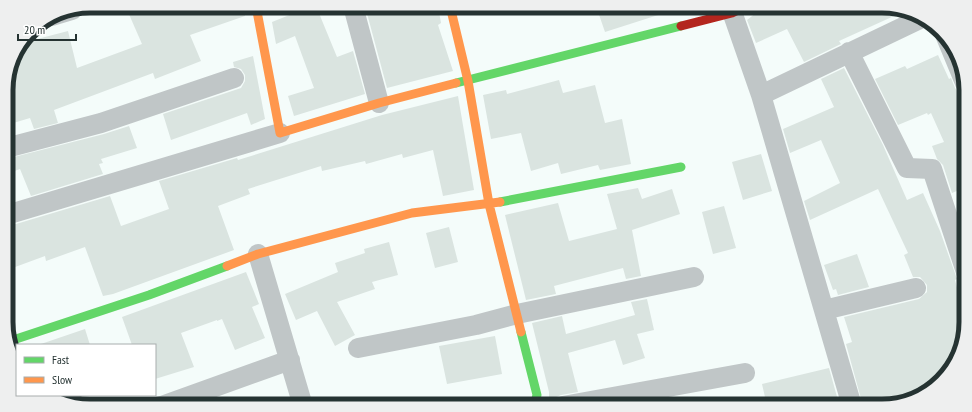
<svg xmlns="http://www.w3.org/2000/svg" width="972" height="412" viewBox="0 0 972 412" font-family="'PT Sans Narrow',sans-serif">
<rect width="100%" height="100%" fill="#f4fcfa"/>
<!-- building -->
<path fill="#dae4e0" d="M143 6H244L245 16 190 35 201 61 155 79 153 73 54 110 58 123 34 129 30 118 10 124 6 111V84L15 53 22 43 68 31 77 68 142 44 128 12Z
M312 6H316L337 57 353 51 365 94 294 116 288 96 314 88 295 36 276 44 272 22Z
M365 6H438L441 23 438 25 453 71 387 88Z
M463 6H483V10L465 15Z
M596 6H680V8L605 32Z
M758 6H882L905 11 839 41 841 44 804 62 787 29 756 43 747 20 756 13Z
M938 55 949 79 951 78 955 88 959 93 965 106 966 187 952 193 943 165 937 159 932 146 944 142 931 113 928 115 927 113 898 125 875 79 905 66 907 69Z
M253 56 265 119 251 125 247 113 171 140 163 114 241 88 245 81V75L241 69 234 67 233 62Z
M844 68 883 145 907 200 923 193 940 231 957 279 955 280 966 322 960 354 933 389 887 406H863L846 344 852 342 844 317 919 299 927 292V285L920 277H913L904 255 908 253 878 189 810 220 804 201 840 183 821 140 790 153 783 129 834 107 821 79Z
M559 80 563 93 595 85 605 123 622 119 631 164 600 170 598 165 561 174 558 163 531 171 521 133 491 139 483 95 506 90 507 94Z
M458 96 474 190 443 196 433 150 403 158 402 154 366 164 365 161 322 171 321 166 248 189 250 194 218 206 234 250 113 294 103 296 85 247 46 261 45 256 7 270V223L16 224 110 196 121 226 169 209 159 181 237 158 238 160 382 115Z
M129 126 137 148 101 159 103 163 99 164 103 174 31 196 20 169 6 174V159L104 134Z
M761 154 772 191 743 200 732 162Z
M638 188 642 199 672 189 680 214 632 230 641 276 626 279 623 268 554 286 556 294 526 300 505 215 558 203 569 241 617 229 607 194Z
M724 206 736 248 713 254 702 212Z
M449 227 458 262 435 268 426 233Z
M389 242 398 275 372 282 375 289 337 302 355 335 335 346 317 311 296 320 285 294 338 272 335 263 365 253 364 249Z
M857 254 869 287 838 295 836 289 833 290 824 265Z
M246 272 259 304 252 307 265 338 235 350 222 319 217 321V320L181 333 194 367 155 379V345H132L122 317Z
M647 299 654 330 637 334 645 358 623 365 615 340 568 353 578 392 561 395 549 400V392L532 323 562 316 566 334 635 315 631 302Z
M85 329 90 345H38Z
M495 336 502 374 447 384 439 346Z
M829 368 839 404 829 406H767L762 384Z"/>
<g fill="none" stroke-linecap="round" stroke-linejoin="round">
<!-- street -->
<path stroke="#c0c6c7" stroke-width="20" d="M353 6 379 103
M730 6 761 95 852 406
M52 16 72 10
M946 37 965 83
M849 52 907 168 932 169 966 272
M761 95 922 18
M6 148 101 123 234 78
M13 213 280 133
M258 254 303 406
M824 310 916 288
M358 348 476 325 517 314 694 277
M162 406 290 360
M563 406 745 373"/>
<!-- fast -->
<path stroke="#63d668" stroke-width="9" d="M456 83 681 26
M500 202 681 167
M521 332 537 395 534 406
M10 341 149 295 227 266"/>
<!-- slow -->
<path stroke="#ff974d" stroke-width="9" d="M256 6 280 133 379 103 456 83
M450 6 468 81 489 204 521 332
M227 266 258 254 412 213 500 202"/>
<!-- jam -->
<path stroke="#b3261e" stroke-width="9" d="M681 26 732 13 746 6"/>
</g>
<!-- crop -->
<path d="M0 0H972V412H0ZM90 13H882A77 77 0 0 1 959 90V322A77 77 0 0 1 882 399H90A77 77 0 0 1 13 322V90A77 77 0 0 1 90 13Z" fill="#eeefef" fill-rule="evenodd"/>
<path fill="none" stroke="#253332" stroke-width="5" d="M90 13H882A77 77 0 0 1 959 90V322A77 77 0 0 1 882 399H90A77 77 0 0 1 13 322V90A77 77 0 0 1 90 13Z"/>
<!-- legend -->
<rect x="16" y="344" width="140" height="52" fill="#ffffff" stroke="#a8adad"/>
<rect x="24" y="357" width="20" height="6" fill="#63d668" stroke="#a8adad"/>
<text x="52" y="364" font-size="12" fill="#253332">Fast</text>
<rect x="24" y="377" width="20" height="6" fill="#ff974d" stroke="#a8adad"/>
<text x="52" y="384" font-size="12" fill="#253332">Slow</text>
<!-- scale -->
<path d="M18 34v6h58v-6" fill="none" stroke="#253332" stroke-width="2"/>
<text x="24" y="34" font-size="12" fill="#253332" stroke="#ffffff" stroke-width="3" paint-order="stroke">20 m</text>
</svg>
